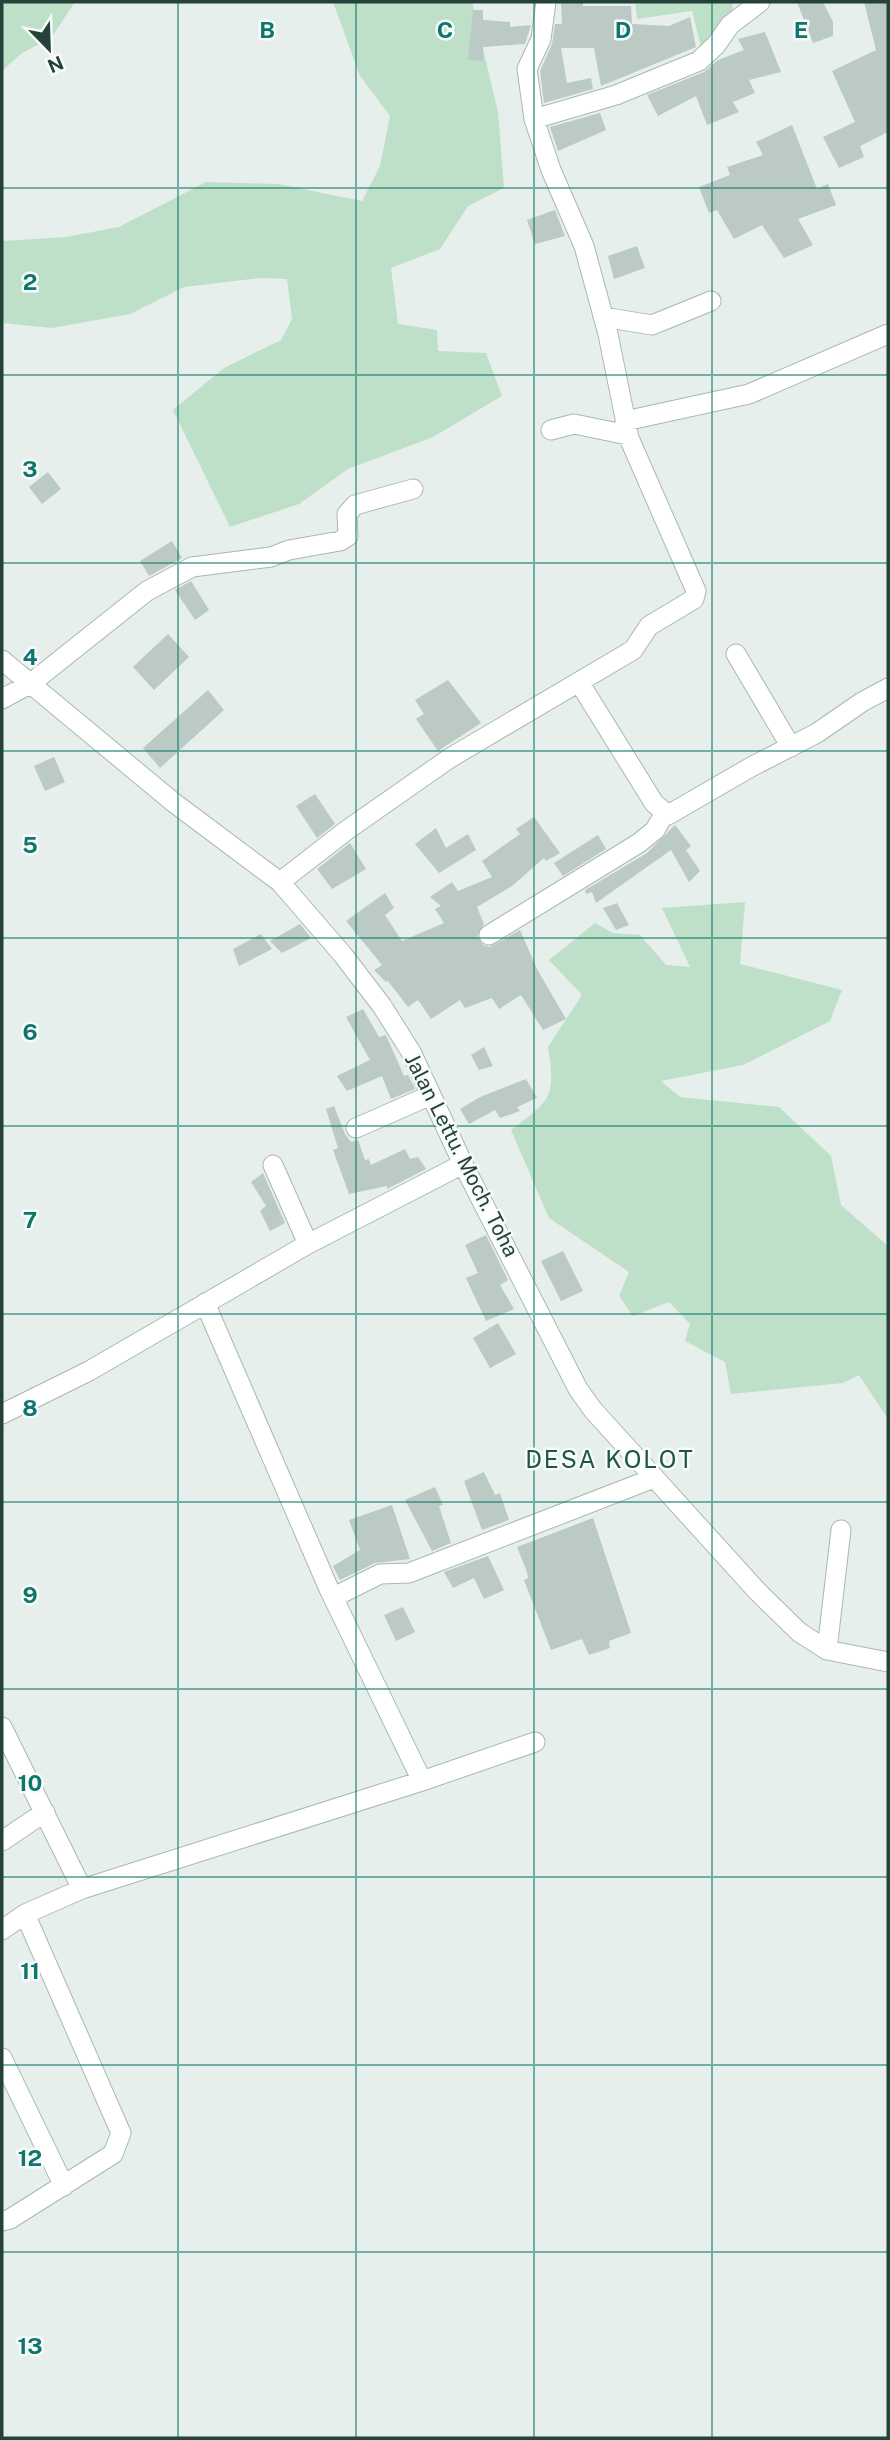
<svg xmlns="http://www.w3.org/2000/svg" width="890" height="2440" viewBox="0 0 890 2440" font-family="'Public Sans',sans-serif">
<rect width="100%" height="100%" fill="#e6efeb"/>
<!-- green -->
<path fill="#bfe0c8" d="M2 2H75L51 38 22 53 2 71Z
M333 2H472L498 112 504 188 468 206 440 249 391 268 398 324 437 330 438 351 486 353 502 396 433 437 348 469 299 504 230 527 173 410 224 368 281 340 292 319 287 279 261 278 184 287 130 314 52 328 2 323V241L66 237 119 227 206 182 278 184 362 201 380 166 390 116 360 76Z
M635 2H732L734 15 702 50 692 11 637 19Z
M745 902 740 964 842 990 830 1021 743 1065 661 1081 680 1097 779 1107 831 1156 841 1205 888 1246V1419L859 1375 843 1383 731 1394 725 1362 685 1341 690 1324 669 1302 633 1316 619 1296 629 1272 549 1218 511 1130C551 1100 556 1097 548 1047L582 995 549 960 595 923 613 933 640 935 666 965 690 967 662 908Z"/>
<!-- building -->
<path fill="#bbcac4" d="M561 2H583V6H631L632 24 669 26 690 17 696 47 601 86 594 48H561L567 83 591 78 593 89 544 103 540 71 552 44 555 24H562Z
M797 2H823L833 22V36L813 43Z
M864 2H888V132L860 146 864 157 839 168 823 137 855 122 832 71 876 50Z
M473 10H483V20L510 22V27L531 25 525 44 483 47V61L468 60Z
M765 32 781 72 749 80 755 93 733 102 739 112 707 125 696 96 658 116 647 95 704 72 718 60 744 50 738 39Z
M600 113 606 130 558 151 550 127Z
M792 125 817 189 828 184 836 205 798 219 813 245 784 258 762 225 734 239 717 210 709 213 699 187 730 175 727 167 763 155 756 142Z
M555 210 565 236 535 244 527 220Z
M637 246 645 268 614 279 608 256Z
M48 472 61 489 42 504 29 487Z
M172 541 182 558 149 576 140 561Z
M191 581 209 610 195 620 175 590Z
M168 634 189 657 154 690 133 667Z
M448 680 481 723 438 751 416 719 424 714 415 700Z
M208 690 224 710 160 768 143 748Z
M54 757 65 782 45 791 34 766Z
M315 794 335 824 317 838 296 806Z
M534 817 560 853 546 861 544 858 512 886 477 907 484 924 477 936 483 945 490 947 520 930 537 969 566 1019 543 1030 521 995 499 1009 492 998 465 1008 460 1000 431 1019 418 1000 408 1007 388 981 386 982 374 970 382 965 346 921 385 893 394 908 385 915 402 941 444 923 435 909 441 906 430 897 452 882 458 891 492 877 482 861 520 834 516 829Z
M675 825 691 846 686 850 700 871 689 882 671 850 596 903 592 892 586 894 585 890 647 853Z
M436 828 446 848 468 834 476 850 439 873 415 844Z
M598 835 606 849 563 876 554 863Z
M350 843 366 869 332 889 317 869Z
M617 903 629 925 616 930 603 908Z
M300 924 311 938 282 953 270 941Z
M261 934 272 949 239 966 233 949Z
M363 1009 379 1037 386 1035 404 1076 408 1075 415 1089 391 1099 382 1076 347 1091 337 1076 370 1060 346 1017Z
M484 1047 493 1066 479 1070 471 1055Z
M526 1079 537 1098 517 1107 520 1111 500 1118 495 1110 469 1124 460 1109 480 1097Z
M334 1106 345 1134 351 1142 358 1140 365 1160 369 1159 371 1165 405 1149 410 1159 418 1157 426 1169 387 1189V1186L349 1194 333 1150 338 1148 326 1109Z
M263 1173 285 1223 270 1231 260 1211 266 1206 251 1182Z
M486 1235 508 1280 500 1285 514 1309 486 1321 466 1278 478 1273 465 1245Z
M563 1251 583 1291 561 1301 541 1261Z
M498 1323 516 1354 490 1368 473 1338Z
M484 1472 495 1495 500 1493 509 1520 482 1530 464 1481Z
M435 1487 443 1505 439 1506 451 1543 432 1551 405 1500Z
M392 1505 410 1559 375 1563 340 1580 333 1566 360 1550 349 1520Z
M593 1518 631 1633 609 1641 610 1648 589 1655 582 1639 551 1650 524 1580 528 1578 527 1572 517 1547Z
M488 1556 504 1590 484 1599 474 1578 453 1588 444 1572Z
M403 1607 415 1632 396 1641 384 1615Z"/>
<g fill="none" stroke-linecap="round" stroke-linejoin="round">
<defs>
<path id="minor" d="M534 119 616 95 699 61 716 45 730 25 760 2
M603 317 652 325 711 301
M625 421 749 394 888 334
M551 430 574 424 628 435
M736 654 791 747
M2 660 173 802 280 882 343 955 382 1006 411 1052 463 1164 578 1389 593 1410 758 1592 799 1632 827 1650 888 1662
M579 682 654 803 668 815 751 767 817 733 862 702 888 688
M2 699 30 684 147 591 192 567 271 557 289 550 340 541 348 536 347 514 355 505 413 489
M280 882 347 830 450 758 633 650 649 626 694 599 696 591 629 438 608 334 584 246 551 170 534 119 527 69 541 39 546 2
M489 935 639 843 655 830 664 814
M356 1128 431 1095
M273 1165 308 1244
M205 1303 329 1589 422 1781 535 1742
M2 1414 89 1371 308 1244 463 1164
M334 1597 380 1574 409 1573 654 1478
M827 1650 841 1530
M2 1727 82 1889 25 1914 2 1930
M2 1841 45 1812
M82 1889 422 1781
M2 2058 64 2186
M2 2221 10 2219 113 2154 121 2133 25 1914"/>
</defs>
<!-- minor casing -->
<use href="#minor" stroke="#a8b8b2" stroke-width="21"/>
<!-- minor -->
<use href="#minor" stroke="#fff" stroke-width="19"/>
</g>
<!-- grid -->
<path fill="none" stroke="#0f766e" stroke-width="2" stroke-opacity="0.55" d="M178 2V2438M356 2V2438M534 2V2438M712 2V2438M2 188H888M2 375H888M2 563H888M2 751H888M2 938H888M2 1126H888M2 1314H888M2 1502H888M2 1689H888M2 1877H888M2 2065H888M2 2252H888"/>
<g text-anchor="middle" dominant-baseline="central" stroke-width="5" stroke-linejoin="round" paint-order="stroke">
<!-- street labels -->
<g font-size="21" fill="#24423a" stroke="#f7fbf9">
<text transform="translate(462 1155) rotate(63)">Jalan Lettu. Moch. Toha</text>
</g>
<!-- quarter labels -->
<g font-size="24" letter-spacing="2" fill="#1f5548" stroke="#f7fbf9">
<text x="610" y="1459">DESA KOLOT</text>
</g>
</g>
<g font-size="23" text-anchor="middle" font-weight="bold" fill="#0f766e" stroke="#f7fbf9" stroke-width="5" stroke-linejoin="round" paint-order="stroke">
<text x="267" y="38">B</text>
<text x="445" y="38">C</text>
<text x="623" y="38">D</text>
<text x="801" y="38">E</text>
<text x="30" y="290">2</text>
<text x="30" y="477">3</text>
<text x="30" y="665">4</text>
<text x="30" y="853">5</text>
<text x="30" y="1040">6</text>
<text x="30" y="1228">7</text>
<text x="30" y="1416">8</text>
<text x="30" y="1603">9</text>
<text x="30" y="1791">10</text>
<text x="30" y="1979">11</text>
<text x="30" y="2166">12</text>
<text x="30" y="2354">13</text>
</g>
<!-- border -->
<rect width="890" height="2440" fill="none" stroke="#24423a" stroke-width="7"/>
<!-- north arrow -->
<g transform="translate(49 49) rotate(157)" stroke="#f7fbf9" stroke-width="5" paint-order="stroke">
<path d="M0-5L12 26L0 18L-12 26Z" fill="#24423a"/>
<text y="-10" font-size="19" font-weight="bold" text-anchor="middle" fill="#24423a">N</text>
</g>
</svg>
